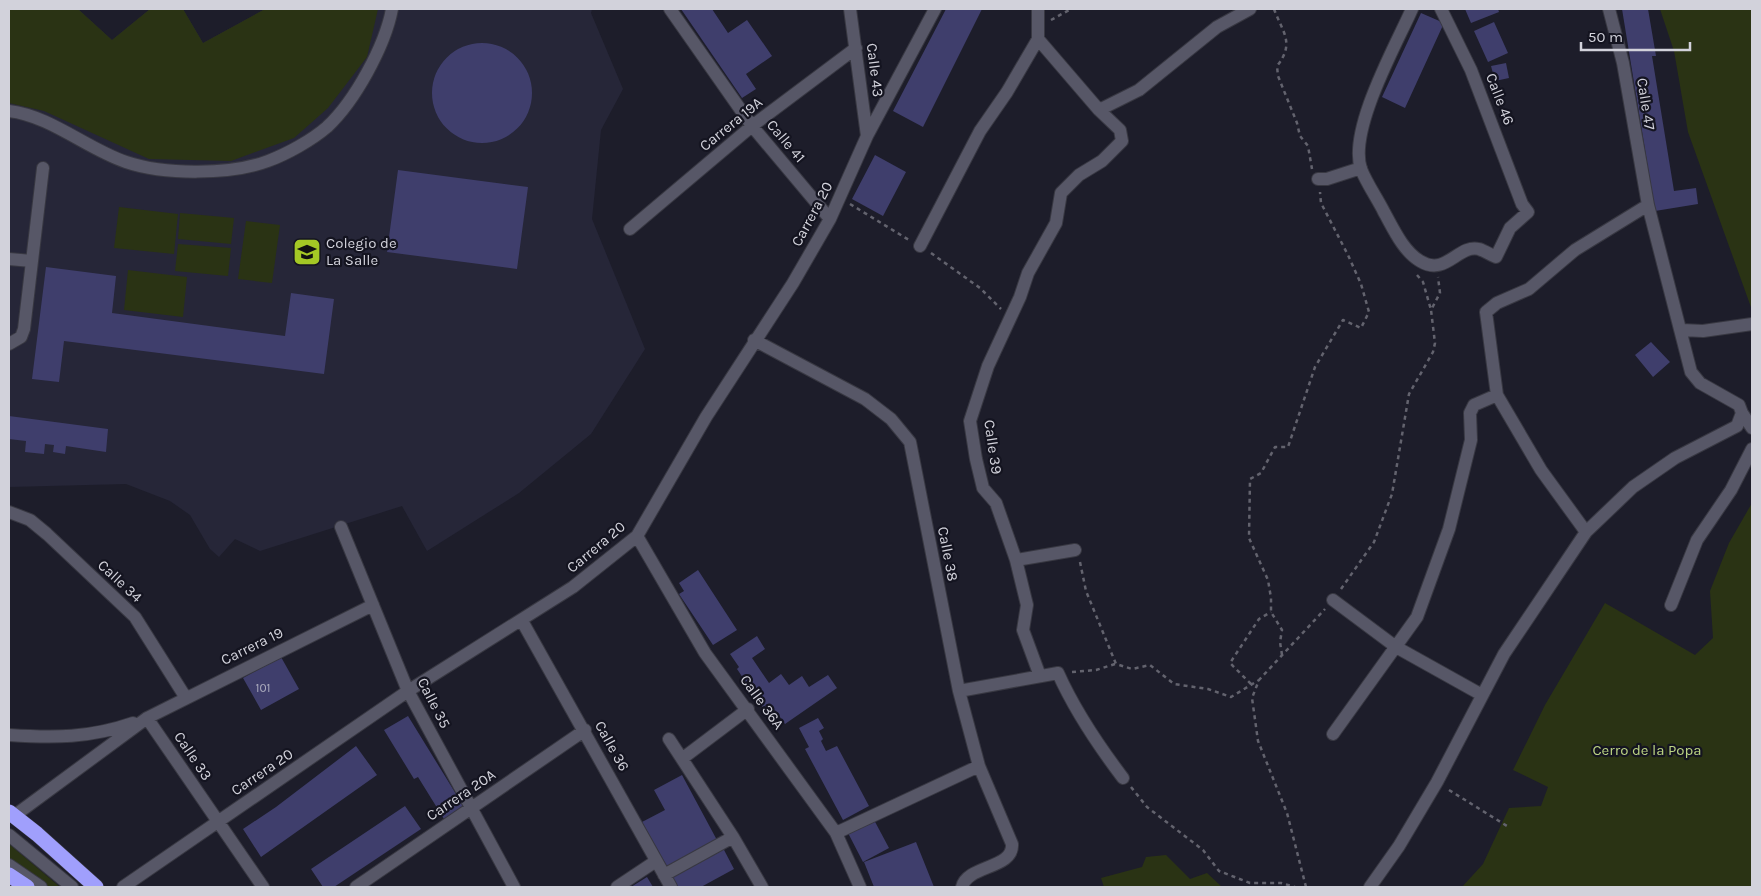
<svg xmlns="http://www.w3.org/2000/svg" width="1761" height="896" viewBox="0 0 1761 896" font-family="Karla,sans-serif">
<rect width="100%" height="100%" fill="#1d1d2a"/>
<!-- built -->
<path fill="#262638" d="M9 9H78L112 40 150 9H183L203 43 265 9H592L591 13 623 89 601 130 592 219 645 349 591 434 519 493 427 551 402 506 260 551 235 539 219 557 210 549 190 515 170 501 126 484 9 487Z"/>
<!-- green -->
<path fill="#2a3314" d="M9 9H78L112 40 150 9H183L203 43 265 9H378L367 57 328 108 294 138 231 161 149 159 44 111 9 103Z
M1660 9H1752V310L1688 132 1674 51Z
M119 207 178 214 174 254 114 248Z
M180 213 234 218 231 244 178 239Z
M246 221 280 225 272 283 238 279Z
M178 244 231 248 228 276 175 271Z
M128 270 187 277 183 317 124 310Z
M1752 503V887H1462L1483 864 1509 808 1541 806 1548 787 1513 770 1545 705 1605 603 1695 655 1713 638 1710 591 1729 543Z
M9 844 60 887H48L9 859Z
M1166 855 1190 879 1207 873 1222 887H1104L1101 878 1142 867 1146 857Z"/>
<!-- building -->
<path fill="#3f3e6c" d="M681 9H712L728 33 747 20 772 56 746 74 756 89 742 98Z
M946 9H982L923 127 893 111Z
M1465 9H1498L1499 12 1471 23Z
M1622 9H1648L1656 56H1652L1674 191 1696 188 1698 204 1655 211Z
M1421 13 1444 23 1405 108 1382 97Z
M1494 22 1508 53 1488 62 1474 31Z
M432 93a50 50 0 1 1 100 0a50 50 0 1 1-100 0Z
M1506 63 1509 78 1495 81 1491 66Z
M875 155 906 172 883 216 852 199Z
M398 170 528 187 517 269 387 252Z
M46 267 116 276 112 313 285 336 291 293 334 299 324 374 64 341 59 382 32 379Z
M1651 342 1670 362 1653 377 1635 355Z
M9 416 108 429 106 452 66 446 65 454 53 452 54 445 45 444 44 454 25 452 26 441 9 439Z
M698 570 737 630 713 645 679 594 684 591 679 583Z
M757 636 765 649 752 658 769 683 781 674 789 685 802 676 809 687 828 675 837 688 785 724 775 710 768 715 737 669 739 667 730 654Z
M281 657 299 689 261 710 243 678Z
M408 716 464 807 444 819 418 777 414 779 384 730Z
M818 718 824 728 819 731 823 739 821 741 826 751 837 746 869 806 843 820 805 749 809 747 799 728Z
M356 746 377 775 261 857 243 829 276 807Z
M682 775 718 842 668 868 642 822 665 810 654 790Z
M405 806 421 829 334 887H323L311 869Z
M873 818 889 848 863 862 847 831Z
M916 842 934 887H874L864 862Z
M723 848 734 869 701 887H677L671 876Z
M647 877 653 887H631Z"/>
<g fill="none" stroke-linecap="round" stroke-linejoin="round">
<defs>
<path id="minor" d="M670 9 752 126 830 219
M850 9 867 136
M1412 9C1396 45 1348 130 1361 169 1367 184 1377 198 1384 212 1393 228 1403 251 1420 261 1446 277 1458 244 1479 249 1485 251 1491 255 1496 257L1510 228 1528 212 1522 204 1471 70 1441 9
M1038 39 1099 110 1120 130 1122 141 1102 161 1079 175 1061 193 1056 223 1028 273 1020 297 988 366 970 421 976 459 983 488 996 503 1016 560 1027 605 1023 630 1040 676
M1099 110 1139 90 1217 27 1250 9
M9 111C51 116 87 149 126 162 164 175 231 175 268 161 287 154 312 140 327 127 355 101 385 46 392 9
M1318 179H1327L1361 168
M630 229 752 126 856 48
M920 246 980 131 1007 92 1038 39V9
M9 259 32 261
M1682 330 1703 331 1752 324
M754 340 865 399 891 419 910 442 959 691 979 766 1012 844C1014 869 967 865 962 887
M9 344 21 337 24 329 43 168
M1742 413 1752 428
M9 512 30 520 47 534 135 617 186 698
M341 527 408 691 514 887
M1586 532 1541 470 1497 395 1486 312 1497 303 1529 289 1575 250 1648 205
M637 536 705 653 836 833 860 887
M1016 560 1075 550
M1333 600 1396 647 1482 695
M1671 605 1697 540 1731 490 1752 449
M522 621 671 887
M959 691 1058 673C1075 711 1098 745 1123 778
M147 718 263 887
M1333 734 1417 617 1449 529 1471 440 1470 413 1474 405 1497 395
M9 735C54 738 90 738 133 723
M669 739 733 837 762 887
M683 758 748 709
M14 816 147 718 373 605
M836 833 979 766
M9 835 72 887
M9 865 41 887
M664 875 733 837
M123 887 408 691 573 587 637 536 706 417 793 283 830 219 867 136 935 9
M356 887 585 730
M617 887 656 861
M1370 887 1399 846 1437 782 1504 654 1586 532 1633 487 1675 458 1737 426 1742 413 1739 405 1700 383 1691 372 1648 205 1623 63 1609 9"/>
<path id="highway" d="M9 812 37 834 96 887
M9 875 27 887"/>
</defs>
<!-- minor casing -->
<use href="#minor" stroke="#383842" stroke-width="14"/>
<!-- highway casing -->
<use href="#highway" stroke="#383842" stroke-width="16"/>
<!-- path -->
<path stroke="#63636e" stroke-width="2.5" stroke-dasharray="4 4" stroke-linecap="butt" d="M1274 9C1283 33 1295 43 1277 66L1278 76 1297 123 1300 136 1308 146 1312 169
M1051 20 1071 9
M850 204 909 240
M931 253 980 288 1001 309
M1417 275 1423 282 1431 310
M1080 562 1086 591 1116 664 1132 669 1150 665 1174 684 1208 689 1231 697 1259 680
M1341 589 1374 542 1392 494 1409 394 1433 352 1435 343 1431 310 1440 293 1438 277
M1282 655 1280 642 1282 630 1271 612V598L1268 580 1249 538 1250 479 1261 473 1275 447H1288L1315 367 1343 320 1361 328 1369 312 1361 284 1348 255 1321 203 1320 192
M1072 672 1096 670 1115 664
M1251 684 1230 663 1259 619 1271 612
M1131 787 1147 807 1203 850 1219 871 1250 883H1281L1295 887
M1449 790 1507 826
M1306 887 1287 813 1258 741 1252 698 1259 680 1325 609"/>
<!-- minor -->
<use href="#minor" stroke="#575767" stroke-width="12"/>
<!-- highway -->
<use href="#highway" stroke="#a09ffc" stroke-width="15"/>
</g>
<!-- icons -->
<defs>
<symbol id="school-square" viewBox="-11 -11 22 22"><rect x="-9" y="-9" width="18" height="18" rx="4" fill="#a4c825" stroke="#141420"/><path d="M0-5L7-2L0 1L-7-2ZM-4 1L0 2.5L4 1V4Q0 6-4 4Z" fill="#111"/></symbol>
</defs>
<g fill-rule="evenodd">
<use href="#school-square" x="291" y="236" width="32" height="32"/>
</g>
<g text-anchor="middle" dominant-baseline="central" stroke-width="4.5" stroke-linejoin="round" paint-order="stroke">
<!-- number labels -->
<g font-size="12" fill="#adadbf">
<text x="263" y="688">101</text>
</g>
<!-- street labels -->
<g font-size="15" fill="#d2d2db" stroke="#141420">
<text transform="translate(875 70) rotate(83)">Calle 43</text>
<text transform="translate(1500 99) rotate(69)">Calle 46</text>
<text transform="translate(1646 104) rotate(81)">Calle 47</text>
<text transform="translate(731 124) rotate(-39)">Carrera 19A</text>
<text transform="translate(786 141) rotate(50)">Calle 41</text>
<text transform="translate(812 214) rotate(-62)">Carrera 20</text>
<text transform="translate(993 447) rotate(82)">Calle 39</text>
<text transform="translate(596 547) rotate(-40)">Carrera 20</text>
<text transform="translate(948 554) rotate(79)">Calle 38</text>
<text transform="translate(120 581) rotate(43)">Calle 34</text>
<text transform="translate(252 646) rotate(-26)">Carrera 19</text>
<text transform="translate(762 702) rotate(54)">Calle 36A</text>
<text transform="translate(434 703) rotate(63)">Calle 35</text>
<text transform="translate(612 746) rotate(61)">Calle 36</text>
<text transform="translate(193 756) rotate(56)">Calle 33</text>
<text transform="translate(262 772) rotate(-34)">Carrera 20</text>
<text transform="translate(461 795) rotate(-34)">Carrera 20A</text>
</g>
<!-- poi labels -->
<g font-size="15" fill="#d2d2db" stroke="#141420" text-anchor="start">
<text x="326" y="243">Colegio de<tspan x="326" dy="17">La Salle</tspan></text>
</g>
<!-- park labels -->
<g font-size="15" fill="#bdd584" stroke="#141420">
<text x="1647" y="750">Cerro de la Popa</text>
</g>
</g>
<!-- border -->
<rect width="1761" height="896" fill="none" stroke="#d2d2db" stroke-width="20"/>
<!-- scale -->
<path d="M1581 42v8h109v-8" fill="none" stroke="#d2d2db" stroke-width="2.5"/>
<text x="1588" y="42" font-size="15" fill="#d2d2db" stroke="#141420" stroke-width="4" paint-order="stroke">50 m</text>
</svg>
